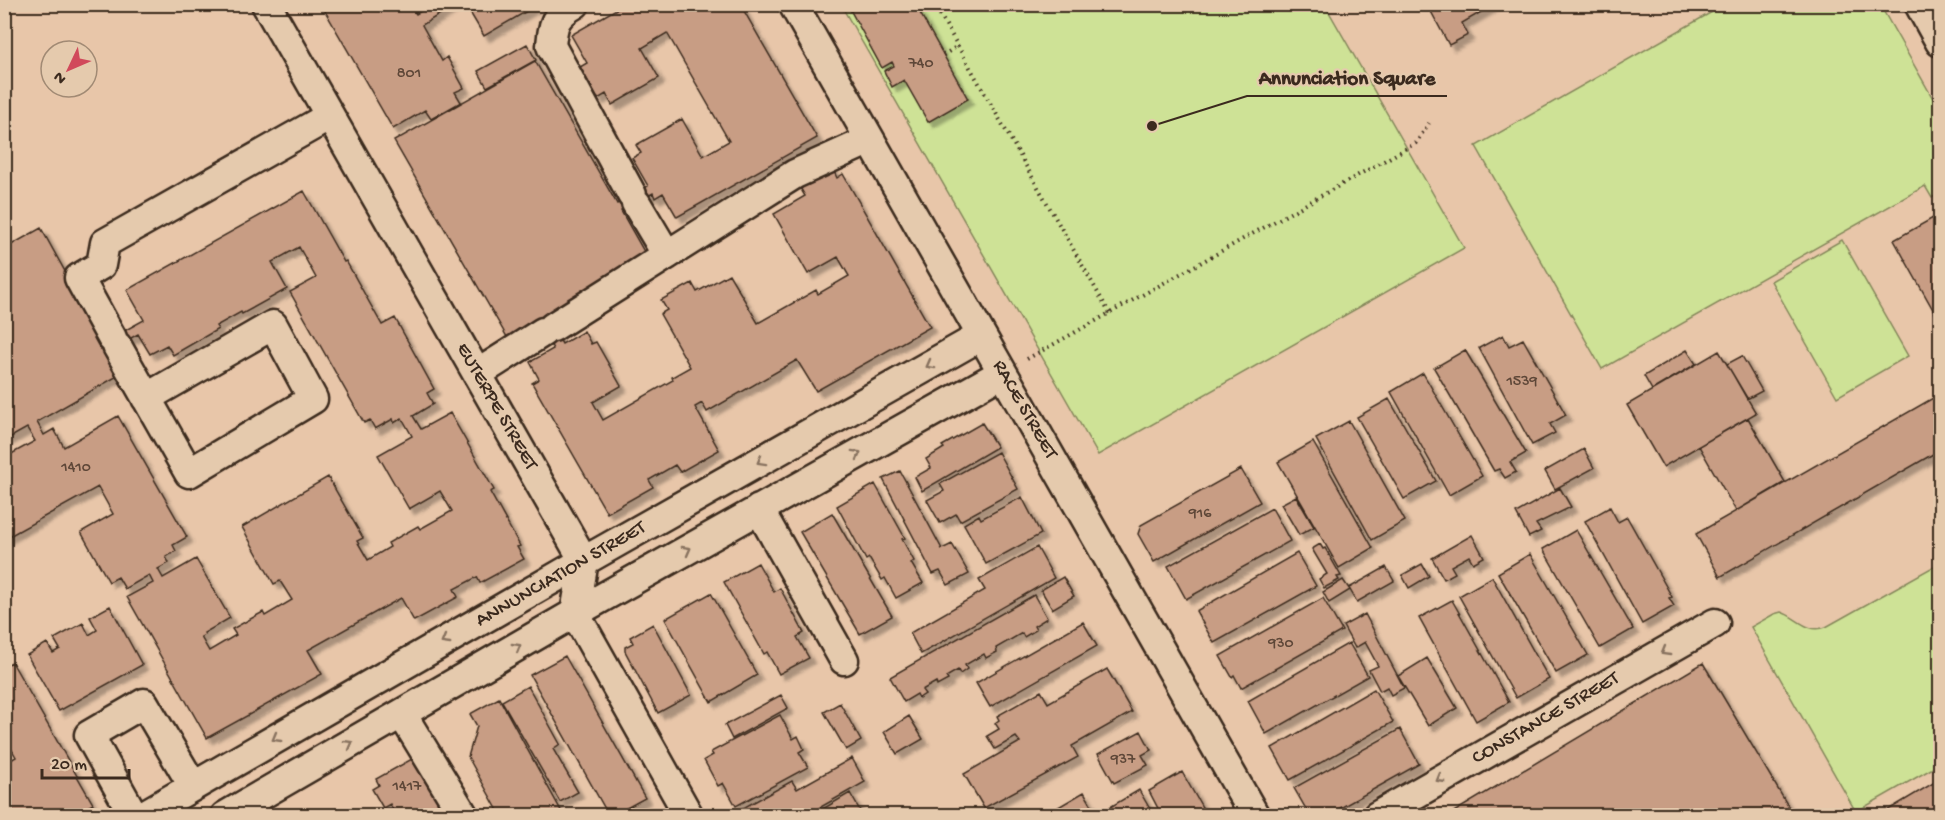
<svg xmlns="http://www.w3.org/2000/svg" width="1945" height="820" viewBox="0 0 1945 820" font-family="'Gochi Hand',sans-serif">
<defs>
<filter id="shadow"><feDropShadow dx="5.5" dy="5.5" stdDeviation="1.5" flood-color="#0004"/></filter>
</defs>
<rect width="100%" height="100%" fill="#e8c6a9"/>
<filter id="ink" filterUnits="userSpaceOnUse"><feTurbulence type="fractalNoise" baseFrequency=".0167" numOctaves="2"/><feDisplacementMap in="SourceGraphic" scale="12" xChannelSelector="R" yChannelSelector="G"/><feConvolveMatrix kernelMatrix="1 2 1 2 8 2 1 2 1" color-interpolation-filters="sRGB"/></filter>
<g filter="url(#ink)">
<!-- green -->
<path fill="#cee296" stroke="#84865a" stroke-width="1.5" d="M1726 4 1880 5 1940 111V193L1932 198 1925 186 1602 369 1476 146Z
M841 5H1325L1464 248 1098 455Z
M1842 240 1908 356 1837 397 1771 281Z
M1940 563V764L1856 812 1751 627 1774 614 1781 612C1797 617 1807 634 1826 627Z"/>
<!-- building -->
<path fill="#c89d84" stroke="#3b2a1e" stroke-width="1.5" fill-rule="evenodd" filter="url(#shadow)" d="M321 4H410L416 14 433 4H457L422 25 442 61 447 57 464 88 455 92 461 102 431 119 425 110 393 129Z
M465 4H539L484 36Z
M625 4H740L817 138 677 217 663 193 655 198 653 193 621 211 647 257 545 315 562 344 584 331 591 344 596 342 621 386 593 402 603 420 673 380 672 377 690 367 660 314 667 310 661 300 692 283 697 292 729 274 758 323 816 290 818 294 849 276 838 257 808 274 774 214 805 196 799 186 832 167 837 178 843 174 930 327 816 391 797 360 707 412 702 403 695 407 719 450 680 472 675 465 649 480 653 487 607 513 532 383 539 379 530 362 553 349 537 320 507 337 394 141 535 61 617 204 648 186 632 158 641 153 636 145 682 119 703 156 729 141 667 33 642 48 659 78 612 105 606 94 598 99 580 67 587 63 571 35Z
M847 4H915L968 99 928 122 904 80 892 87 884 71 894 66 892 62 882 68Z
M1427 4H1495L1462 23 1468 35 1449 45Z
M527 44 536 60 487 87 478 71Z
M304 191 344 262 346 261 382 325 395 318 434 389 427 393 433 404 413 416 421 429 450 413 494 490 490 492 520 546 517 547 524 559 480 583 477 577 454 589 458 597 414 621 401 598 308 650 322 674 207 738 127 597 153 583 149 575 125 589 118 577 109 582 81 532 113 514 98 487 4 539V458L35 441 27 428 4 441V249L41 228 104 342 144 320 127 290ZM299 247 316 278 290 292 364 423 370 420 375 429 393 419 394 423 402 418 412 436 378 455 409 509 440 491 452 511 420 529 418 526 388 543 390 547 368 560 357 541 363 538 328 477 242 527 274 584 280 581 292 600 265 616 263 612 232 629 236 635 209 651 201 637 205 635 204 633 230 618 196 559 163 578 158 569 169 563 166 557 176 551 173 545 187 537 118 416 64 447 54 429 44 435 37 422 121 374 108 351 138 334 150 354 167 345 173 355 218 329 216 326 241 312 242 314 287 289 272 262Z
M1940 214V322L1894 240Z
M1503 335 1509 346 1523 339 1566 415 1550 424 1555 433 1532 445 1479 348Z
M1465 350 1526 453 1510 462 1516 472 1505 478 1499 469 1494 471 1434 368Z
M1687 350 1696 364 1652 390 1644 376Z
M1719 351 1756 413 1663 467 1627 405Z
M1742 356 1762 391 1747 399 1727 364Z
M1423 373 1482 476 1449 495 1391 392Z
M1940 394V450L1720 577 1696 534Z
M1389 399 1436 481 1404 499 1357 417Z
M1748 418 1785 482 1736 511 1699 446Z
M1349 421 1405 521 1372 540 1316 439Z
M982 423 997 447 922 491 915 477 931 468 926 459 944 448 942 446Z
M1313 442 1373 548 1339 568 1278 462Z
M1584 449 1594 468 1555 489 1545 471Z
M998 452 1018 489 960 521 956 514 940 523 927 500 944 491 940 484Z
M1241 469 1260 502 1154 562 1138 534 1141 525Z
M900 471 942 549 952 544 969 574 948 585 940 571 933 574 883 479Z
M875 484 905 538 902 539 914 561 911 563 923 583 896 598 885 578 882 580 869 558 866 560 837 506Z
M1560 488 1571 507 1536 524 1541 531 1529 537 1516 513Z
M1296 496 1314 527 1299 535 1281 504Z
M1022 497 1041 534 986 564 964 524 979 515 981 519Z
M1610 507 1618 522 1627 517 1672 597 1669 598 1674 606 1642 624 1585 521Z
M1272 508 1290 541 1186 599 1168 566Z
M832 513 892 616 860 634 800 532Z
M1576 530 1633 629 1600 648 1543 549Z
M1472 535 1484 557 1473 563 1469 556 1451 566 1455 573 1444 579 1432 558Z
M1320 544 1323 549 1325 548 1341 576 1337 577 1339 580 1324 588 1319 579 1327 574 1312 549Z
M1037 547 1054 578 921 654 910 633 985 590 979 580Z
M1297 553 1316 586 1214 643 1196 611Z
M1530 554 1588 655 1556 673 1498 573Z
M758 563 774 592 780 588 804 633 797 637 809 658 779 674 767 652 764 654 724 582Z
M1422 564 1429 576 1409 588 1402 575Z
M1386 567 1394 581 1357 602 1349 588Z
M1063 577 1074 596 1052 609 1041 590Z
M1492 577 1549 679 1516 698 1459 596Z
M1343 580 1350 590 1329 603 1323 592Z
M711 593 757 675 711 702 665 619Z
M1034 595 1047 618 1034 626 1036 630 1024 637 1022 633 996 648 997 652 986 658 984 654 965 665 967 669 960 674 958 670 946 677 948 680 937 686 936 682 922 690 925 694 919 698 917 694 904 702 890 677Z
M1323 598 1342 631 1241 688 1234 675 1232 677 1220 656Z
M1452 600 1509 702 1476 721 1419 618Z
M110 606 142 665 59 711 27 655 47 643 53 653 60 649 54 639 83 623 89 635 97 630 90 617Z
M1365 614 1404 688 1391 695 1387 687 1380 691 1369 670 1378 666 1365 642 1355 648 1343 626Z
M1083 622 1097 646 990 707 976 683Z
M653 624 691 695 658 713 625 651V647L633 643 630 637Z
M1349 643 1368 676 1266 734 1248 701Z
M565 656 645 798 612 816H609L530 675Z
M1427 658 1457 708 1428 726 1398 676Z
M12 662 93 804 72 816H4V764L16 757 8 743 4 745V666Z
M1703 663 1794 816H1454L1452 813Z
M1107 669 1132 712 1072 746 1078 757 984 808 964 774 1020 742 1016 737 995 749 987 736 999 729 995 723 999 720 997 716 1041 691 1048 703Z
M528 686 560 744 553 749 578 792 560 802 502 701Z
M1374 689 1393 722 1290 780 1272 748Z
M781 695 788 708 732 739 725 725Z
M499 698 564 816H501L468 757 477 726 470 714Z
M840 703 861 741 846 750 824 712Z
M780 715 793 739 798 736 804 749 799 752 808 767 736 806 723 783 718 786 704 760 713 755 711 752Z
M909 716 923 739 897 754 884 732Z
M1400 729 1419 764 1326 816H1310L1294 788Z
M1141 731 1151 750 1142 755 1148 765 1114 783 1098 754Z
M421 754 455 816H396L390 804 383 808 372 789 379 785 376 779Z
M852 758 865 782 805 816H736L734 813 792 781 797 789Z
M1182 772 1207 816H1162L1149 791Z
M1940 779V816H1878Z
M1139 790 1154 816H1108L1105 810Z
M1084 792 1098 816H1043Z
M850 793 863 816H811Z"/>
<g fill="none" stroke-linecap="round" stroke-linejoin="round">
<defs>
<path id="minor" d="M266 4 584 561 575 613 689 816
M575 4C554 16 553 24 551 46L632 195
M793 4 1255 816
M1919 4 1940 42
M636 203 667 255
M553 327 795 174 870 140
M112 338 79 278 101 265 105 243 330 116
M117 346 189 473 313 399 273 325 146 398
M477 374 543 332
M759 509 844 660
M402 714 464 816
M134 816 89 735 144 703 193 786
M142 816 584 561 981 336
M225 816 575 613 1002 373
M1377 816 1715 623"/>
</defs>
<!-- minor casing -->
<use href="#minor" stroke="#3b2a1e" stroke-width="33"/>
<!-- path -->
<path stroke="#3b2a1e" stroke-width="4" stroke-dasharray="1.5 4.5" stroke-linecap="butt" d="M934 4 1110 314
M943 55 958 46
M1027 359 1416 143 1429 123"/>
<!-- minor -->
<use href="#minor" stroke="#e5caad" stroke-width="28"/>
</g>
<!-- one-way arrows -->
<defs><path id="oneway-chevron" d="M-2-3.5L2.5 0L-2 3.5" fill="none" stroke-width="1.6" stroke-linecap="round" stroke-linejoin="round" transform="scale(1.5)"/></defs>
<g stroke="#88725e">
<use href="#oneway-chevron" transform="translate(930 365) rotate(151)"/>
<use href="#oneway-chevron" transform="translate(857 454) rotate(-29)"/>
<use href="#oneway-chevron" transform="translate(761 461) rotate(151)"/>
<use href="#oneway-chevron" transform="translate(687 550) rotate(-29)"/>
<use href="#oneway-chevron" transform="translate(445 641) rotate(150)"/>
<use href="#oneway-chevron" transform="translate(517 647) rotate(-30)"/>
<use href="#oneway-chevron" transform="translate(1665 652) rotate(150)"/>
<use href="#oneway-chevron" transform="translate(276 738) rotate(150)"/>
<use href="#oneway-chevron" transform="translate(349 744) rotate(-30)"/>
<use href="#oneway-chevron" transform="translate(1440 779) rotate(150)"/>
</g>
</g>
<g text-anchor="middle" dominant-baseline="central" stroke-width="4.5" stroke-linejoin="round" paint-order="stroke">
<!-- number labels -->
<g font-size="16" fill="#5e4738">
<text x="921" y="64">740</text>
<text x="409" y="74">801</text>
<text x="1522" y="382">1539</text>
<text x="76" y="468">1410</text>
<text x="1200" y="514">916</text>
<text x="1281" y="644">930</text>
<text x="1123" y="760">937</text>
<text x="407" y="787">1417</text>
</g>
<!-- street labels -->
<g font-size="20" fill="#3b2a1e" stroke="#e5caad">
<text transform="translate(496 407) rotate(60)">EUTERPE STREET</text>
<text transform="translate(1024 410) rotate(60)">RACE STREET</text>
<text transform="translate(561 575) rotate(-30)">ANNUNCIATION STREET</text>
<text transform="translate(1546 719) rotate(-30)">CONSTANCE STREET</text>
</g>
</g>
<!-- callouts -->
<path fill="none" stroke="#3b2a1e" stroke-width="2" d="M1152 126L1247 96H1447"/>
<circle fill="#3b2a1e" stroke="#e5caad" stroke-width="2" cx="1152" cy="126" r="6"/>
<g font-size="21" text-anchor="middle" font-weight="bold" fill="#3b2a1e" stroke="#e5caad" stroke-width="4.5" stroke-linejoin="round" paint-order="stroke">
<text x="1347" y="84">Annunciation Square</text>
</g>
<!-- margin -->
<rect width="1945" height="820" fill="none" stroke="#e5caad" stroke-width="24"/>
<rect x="12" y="12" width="1921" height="796" fill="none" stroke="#3b2a1e" stroke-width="2" filter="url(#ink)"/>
<!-- north arrow -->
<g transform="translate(69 69) rotate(226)"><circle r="28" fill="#e5caad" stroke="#a18a74" stroke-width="1.5"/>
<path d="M0-4.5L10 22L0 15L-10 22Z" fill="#d1495b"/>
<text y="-9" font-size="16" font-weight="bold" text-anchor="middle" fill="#3b2a1e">N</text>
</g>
<!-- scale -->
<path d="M42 769v9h87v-9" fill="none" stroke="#3b2a1e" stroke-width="3"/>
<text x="51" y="769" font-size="18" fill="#3b2a1e" stroke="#e5caad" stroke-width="4.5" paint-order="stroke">20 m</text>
</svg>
